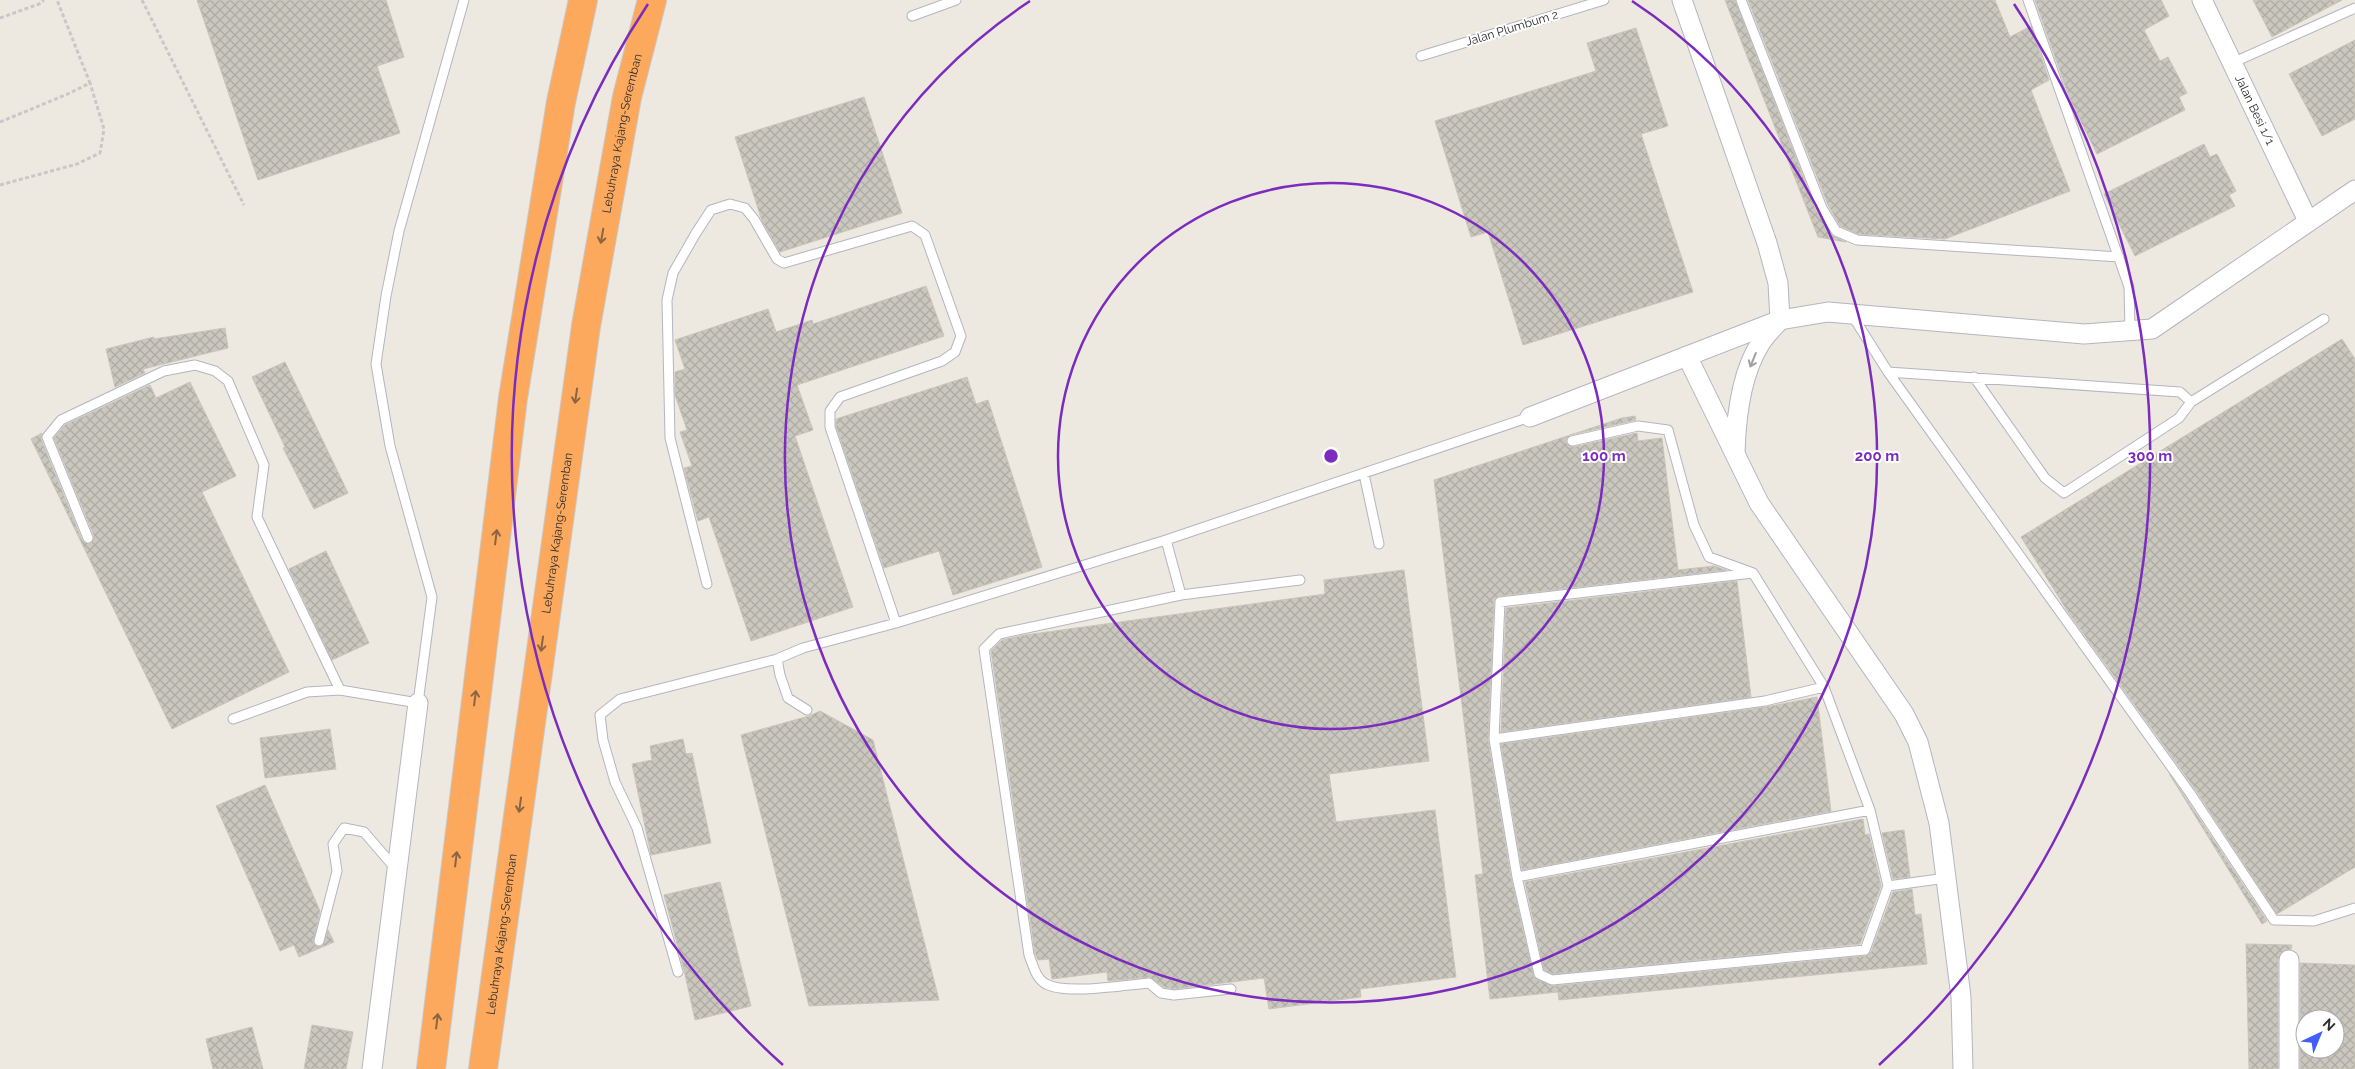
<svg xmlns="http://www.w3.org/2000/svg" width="2355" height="1069" viewBox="0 0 2355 1069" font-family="Raleway,sans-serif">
<defs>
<pattern id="building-cross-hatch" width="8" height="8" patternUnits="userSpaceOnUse" patternTransform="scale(1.25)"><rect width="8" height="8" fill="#cac7be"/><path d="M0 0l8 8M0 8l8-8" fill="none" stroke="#aeaba4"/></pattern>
</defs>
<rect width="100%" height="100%" fill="#eee9e0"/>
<!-- building -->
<path fill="url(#building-cross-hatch)" stroke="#cac5b9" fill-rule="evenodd" d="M197 0H386L404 57 377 66 400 133 258 180Z
M1725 0H1735L1816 210 1831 235 1846 242 1818 237Z
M1748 0H1995L2010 37 2031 26 2049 80 2031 90 2070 191 1945 239 1858 234 1840 226 1828 205Z
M2035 0H2161L2169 16 2144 30 2160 61 2168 57 2187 93 2179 97 2185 110 2097 154 2069 97Z
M2253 0H2342L2272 37Z
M1636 28 1668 126 1641 134 1693 292 1523 345 1488 232 1471 237 1435 121 1596 71 1587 43Z
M2355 40V119L2322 136 2289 74Z
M864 97 902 213 780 252 762 221 735 137Z
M2204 144 2210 157 2217 154 2236 191 2229 195 2235 206 2135 256 2104 194Z
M926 286 944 336 797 385 813 430 795 436 853 607 751 641 709 517 698 521 684 468 692 466 680 432 687 430 675 395V372L685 369 675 340 768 309 776 332 812 320 813 324Z
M225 328 228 348 143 369 145 373 115 387 106 349 154 337V339Z
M2342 339 2355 359V867L2277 914 2195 789 2068 612 2021 537Z
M285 362 348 493 314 509 283 448 285 447 252 377Z
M967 377 976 404 988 400 1042 567 953 595 939 551 884 568 836 426V419Z
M190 382 236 476 202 492 289 672 172 729 31 439 42 433 41 439 82 540 90 544 93 541 94 536 54 438 65 425 150 385 156 398Z
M1635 416 1636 420 1570 435 1566 439V443L1573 447 1637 433 1638 441 1662 438 1678 570 1714 566 1726 570 1499 596 1494 599 1488 740 1511 878 1534 978 1553 986 1866 956 1871 952 1893 892 1912 889 1915 915 1921 914 1927 964 1559 1000 1558 992 1490 999 1475 875 1483 874 1434 480 1622 418Z
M326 551 369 643 332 660 289 569Z
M1404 570 1429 761 1329 774 1336 822 1435 810 1456 977 1360 989 1361 997 1269 1009 1264 978 1174 989 1164 987 1150 977 1108 981 1107 972 1052 979 1049 959 1038 960 1035 953 991 651 1002 640 1025 635 1325 594 1324 580Z
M1737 581 1751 697 1501 732 1506 608Z
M1817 697 1831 811 1522 870 1501 744 1766 707Z
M820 711 873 740 939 1000 809 1006 741 735 809 716Z
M330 729 336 769 265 778 260 738Z
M683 739 686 754 692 753 711 843 651 855 632 764 652 760 650 746Z
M2170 775 2185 797 2267 921 2262 924Z
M265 785 320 911 313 943 317 947 323 946 328 930 334 942 299 957 294 945 280 951 216 806Z
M1863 819 1865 835 1869 834 1881 886 1860 944 1553 974 1544 970 1525 882Z
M1904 830 1910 877 1893 879 1882 833Z
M720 882 751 1006 695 1020 684 970 664 895Z
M2246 944 2292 945 2291 949 2283 951 2278 960V1069H2249Z
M2300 963 2355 965V1069H2300ZM2305 1019H2335V1049H2305Z
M312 1025 353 1032 346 1069H304Z
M252 1027 263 1069H213L206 1039Z"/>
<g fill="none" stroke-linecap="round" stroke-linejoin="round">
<defs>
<path id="lane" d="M1741 0 1822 208 1836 231 1857 240 2119 257
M2028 0 2129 287 2130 331
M912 16 956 0
M1421 56 1604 0
M2232 63 2355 8
M1852 315 1888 372 2190 793 2274 920 2314 921 2355 908
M1888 372 2180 392 2191 402 2324 319
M1974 377 2045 478 2064 493 2179 418 2191 402
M1572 441 1638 426 1668 430 1694 525 1709 557 1753 573 1824 687 1870 810 1888 886 1946 878
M1364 474 1379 544
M88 538 47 437 61 420 164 371 195 365 215 371 228 381 264 465 257 517 340 690 418 703 432 597 390 446 376 364 386 296 399 231 464 0
M1166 540 1181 595 1300 580
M1753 573 1500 602 1494 739 1517 877 1539 974 1552 980 1865 950 1888 886
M707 584 670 438 667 300 673 273 696 233 711 210 730 204 745 208 754 219 777 259 784 263 912 226 925 235 961 336 955 352 942 361 840 397 830 411V427L896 623
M1181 595 999 634 984 649 1029 955C1033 965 1036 979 1046 984 1066 995 1125 985 1149 983L1161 993 1174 995 1231 989
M807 710 788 698 780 675 777 659 803 648 896 623 1166 540 1530 417
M233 719 307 692 340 690
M1494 739 1765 701 1824 687
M1517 877 1870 810
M319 941 337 871 333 844 344 828 364 832 395 868
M678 972 637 828 615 782 603 740 600 715 620 699 777 659"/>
<g id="street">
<path d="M1682 0 1767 243 1778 283 1780 320C1773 328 1765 335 1760 344 1741 374 1736 419 1735 453"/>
<path id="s1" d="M2202 0 2308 221"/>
<path d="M1687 356 1759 503 1904 714 1918 742 1939 823 1961 997 1963 1069"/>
<path d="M1530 417 1780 320 1828 312 2084 334 2152 329 2355 190"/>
<path d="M2289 960V1069"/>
<path d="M372 1069 418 703"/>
</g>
<g id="highway">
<path d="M431 1069 513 398 561 102 583 0"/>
<path id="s2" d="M483 1069 586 326 627 97 652 0"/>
</g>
</defs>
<!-- lane casing -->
<use href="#lane" stroke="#b3b5c0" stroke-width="11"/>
<!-- street casing -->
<use href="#street" stroke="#b3b5c0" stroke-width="21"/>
<!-- highway casing -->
<use href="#highway" stroke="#c8c8c8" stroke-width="30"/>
<!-- path -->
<path stroke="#c8c8c8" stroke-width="3" stroke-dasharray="4 2.5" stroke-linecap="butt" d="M142 0 244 205
M0 18 39 4 44 0
M0 122 70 93 90 83 57 0
M0 185 77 164 100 153 104 129 90 83"/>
<!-- lane -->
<use href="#lane" stroke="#fff" stroke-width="9"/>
<!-- street -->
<use href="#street" stroke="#fff" stroke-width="19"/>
<!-- highway -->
<use href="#highway" stroke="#fca95d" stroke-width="28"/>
</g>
<!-- one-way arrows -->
<defs><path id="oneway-shaft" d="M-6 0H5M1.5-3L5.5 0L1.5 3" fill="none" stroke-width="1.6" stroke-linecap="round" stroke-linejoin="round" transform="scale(1.25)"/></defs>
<g stroke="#8a6543">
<use href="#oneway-shaft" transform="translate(602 236) rotate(100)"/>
<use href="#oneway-shaft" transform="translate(576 396) rotate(98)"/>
<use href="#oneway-shaft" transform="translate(496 537) rotate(-83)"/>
<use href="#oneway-shaft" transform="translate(542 644) rotate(98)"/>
<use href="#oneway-shaft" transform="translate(475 698) rotate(-83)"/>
<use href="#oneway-shaft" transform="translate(520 805) rotate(98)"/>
<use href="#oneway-shaft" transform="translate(456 859) rotate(-83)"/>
<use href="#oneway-shaft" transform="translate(437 1021) rotate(-83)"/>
</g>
<use stroke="#a0a0a0" href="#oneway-shaft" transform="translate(1753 360) rotate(112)"/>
<!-- distance rings -->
<g fill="none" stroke="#7b2cbf" stroke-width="2.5">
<circle cx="1331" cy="456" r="273"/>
<path d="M1632 1A546 546 0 1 1 1030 1"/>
<path d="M783 1065A819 819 0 0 1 648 4M2014 4A819 819 0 0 1 1879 1065"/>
</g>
<g text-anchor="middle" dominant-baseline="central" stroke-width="4" stroke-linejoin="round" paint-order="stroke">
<!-- street labels -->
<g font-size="12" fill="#2d2d2d" stroke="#fff">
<text transform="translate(1512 28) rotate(-17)">Jalan Plumbum 2</text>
<text stroke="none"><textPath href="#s1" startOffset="122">Jalan Besi 1/1</textPath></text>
<text stroke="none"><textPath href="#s2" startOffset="946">Lebuhraya Kajang-Seremban</textPath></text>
<text stroke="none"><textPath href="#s2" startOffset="541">Lebuhraya Kajang-Seremban</textPath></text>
<text stroke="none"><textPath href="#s2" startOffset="136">Lebuhraya Kajang-Seremban</textPath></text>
</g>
</g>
<circle cx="1331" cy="456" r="8" fill="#7b2cbf" stroke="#fff" stroke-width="2.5"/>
<g font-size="15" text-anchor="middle" font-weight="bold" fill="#7b2cbf" stroke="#fff" stroke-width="4" stroke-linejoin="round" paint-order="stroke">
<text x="1604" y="461">100 m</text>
<text x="1877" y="461">200 m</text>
<text x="2150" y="461">300 m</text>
</g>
<!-- north arrow -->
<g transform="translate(2320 1034) rotate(44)"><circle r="24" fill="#ffffff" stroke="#ababab"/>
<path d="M0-4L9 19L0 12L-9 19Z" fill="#435df8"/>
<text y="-8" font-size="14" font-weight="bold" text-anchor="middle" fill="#2d2d2d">N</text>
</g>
</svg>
